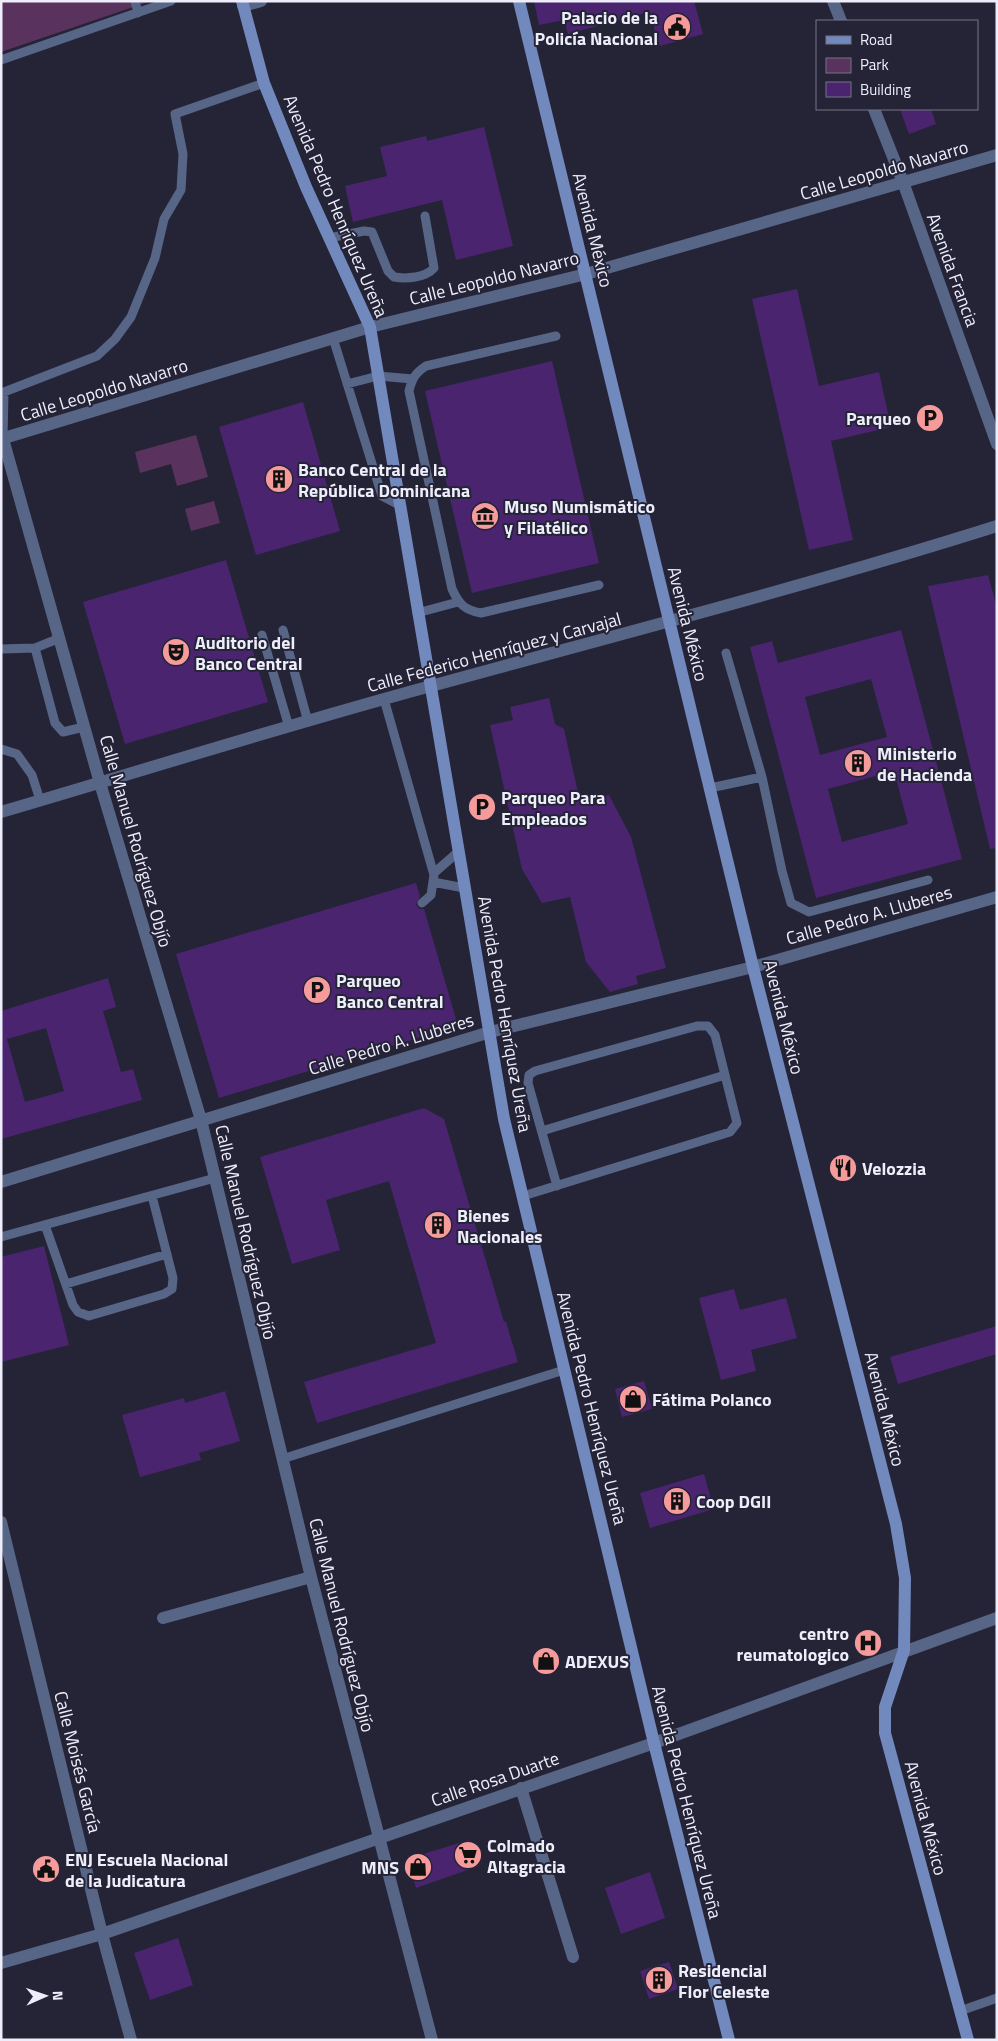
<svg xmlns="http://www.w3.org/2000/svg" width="998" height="2041" viewBox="0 0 998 2041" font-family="'Titillium Web',sans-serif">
<rect width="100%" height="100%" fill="#252437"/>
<!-- green -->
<path fill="#59335e" d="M1 1H151L1 52Z
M196 435 208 477 177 486 171 464 140 473 135 452Z
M214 501 220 523 191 531 185 509Z"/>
<!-- building -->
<path fill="#4a246e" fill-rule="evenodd" d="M534 1H694L703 34 660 46 649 12 568 34 564 20 539 25Z
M900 109H931L936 124 909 134Z
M484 127 513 246 456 260 442 200 353 222 345 186 387 176 380 147 426 136 427 141Z
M797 289 819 386 879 372 891 427 831 441 853 540 809 550 752 299Z
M552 361 599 563 472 593 425 391Z
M303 402 340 531 256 555 219 427Z
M226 560 268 702 125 744 83 602Z
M988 575 997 608V848L990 849 928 586Z
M901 630 962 859 816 898 750 647 772 641 778 663ZM871 679 887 737 820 755 805 697ZM894 771 908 824 842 842 828 789Z
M549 698 555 724 564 729 580 802 609 795 631 837 666 968 636 976 638 984 610 992 586 962 570 897 542 903 522 869 490 725 513 720 510 707Z
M416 883 420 896 416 905 420 909H424L458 1026 219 1098 176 954Z
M108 978 116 1007 103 1011 121 1072 133 1069 142 1100 1 1139V1011ZM46 1028 64 1091 25 1102 7 1039Z
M424 1108 444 1119 504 1322H506L518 1362 317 1423 304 1382 436 1343 389 1181 326 1200 340 1250 292 1264 260 1157Z
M44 1246 69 1345 1 1362V1257Z
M734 1289 740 1310 786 1298 797 1338 751 1350 756 1371 721 1380 699 1298Z
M997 1326V1354L898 1384 890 1357Z
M644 1381 652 1409 622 1417 615 1389Z
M225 1391 240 1441 199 1453 201 1460 140 1477 122 1415 184 1398 185 1403Z
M704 1474 714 1509 650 1528 640 1493Z
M469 1840 479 1866 416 1888 407 1859Z
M650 1872 665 1918 621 1934 605 1888Z
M178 1938 193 1985 150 2000 134 1953Z
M669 1962 678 1989 649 1999 640 1971Z"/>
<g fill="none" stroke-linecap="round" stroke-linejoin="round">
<!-- service -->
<path stroke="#576687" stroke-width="9" d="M135 1 138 13
M1 60 171 1
M329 238 364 231 372 232 388 271 394 277C406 279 425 278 434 268L425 216
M556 336 426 366C415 373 412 379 409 391L452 589C459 604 464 610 481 613L599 585
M333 338 382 496 399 505
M347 384 378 376 413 379
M3 439 4 392 97 356 115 339 131 317 155 258 164 219 181 190 183 154 175 114 264 83
M417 613 458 602
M283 630 308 722
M262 635 289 727
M60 638 35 648 55 723 63 732 84 727
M1 649 35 648
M726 653 762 777
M384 699 434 875 431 895 422 903
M1 749 17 754 32 775 40 800
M710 788 762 777 782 871 791 903 809 912 928 880
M434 873 458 852
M433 882 464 888
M542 1131 725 1075
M523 1196 730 1132 737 1123 715 1035 708 1026H697L535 1071 529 1075 528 1083 557 1186
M45 1225 73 1305 78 1312 89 1316 164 1294 172 1289 173 1278 152 1196
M1 1237 215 1178
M66 1284 167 1254
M282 1459 564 1370
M960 2011 997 1998"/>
<!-- minor -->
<path stroke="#576687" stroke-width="12" d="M833 1 841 21
M243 6 261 1
M874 109 903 182 997 444
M3 439 100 783 201 1120 311 1577 432 2040
M1 812C144 770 287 725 431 686 620 634 810 585 997 526
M1 1182 490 1032 753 967 997 897
M1 1522 102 1934 131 2040
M163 1618 311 1577
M521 1788 573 1957
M1 1963 102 1934 654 1743 997 1618"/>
<!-- tertiary -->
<path stroke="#576687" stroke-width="12" d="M1 439 370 327 586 274 997 155"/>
<!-- secondary -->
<path stroke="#7289be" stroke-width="12" d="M242 1 264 83 306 187 370 327 504 1119 654 1743 729 2040
M519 1 753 967 896 1524 905 1578 904 1650 885 1707V1733L968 2040"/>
</g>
<!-- icons -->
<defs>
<symbol id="civic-disc" viewBox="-11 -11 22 22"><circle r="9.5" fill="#f59b9c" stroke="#252437"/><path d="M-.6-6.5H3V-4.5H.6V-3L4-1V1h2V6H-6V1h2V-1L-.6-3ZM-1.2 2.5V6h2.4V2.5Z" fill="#111"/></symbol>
<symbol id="parking-disc" viewBox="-11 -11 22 22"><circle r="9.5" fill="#f59b9c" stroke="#252437"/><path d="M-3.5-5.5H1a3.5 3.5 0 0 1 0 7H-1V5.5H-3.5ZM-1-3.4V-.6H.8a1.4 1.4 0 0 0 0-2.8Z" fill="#111"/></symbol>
<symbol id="building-disc" viewBox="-11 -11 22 22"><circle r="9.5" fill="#f59b9c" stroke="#252437"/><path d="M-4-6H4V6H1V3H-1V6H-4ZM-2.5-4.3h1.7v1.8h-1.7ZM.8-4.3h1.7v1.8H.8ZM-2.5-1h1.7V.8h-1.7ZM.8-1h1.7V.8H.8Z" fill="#111"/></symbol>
<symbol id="museum-disc" viewBox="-11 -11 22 22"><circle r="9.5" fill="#f59b9c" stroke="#252437"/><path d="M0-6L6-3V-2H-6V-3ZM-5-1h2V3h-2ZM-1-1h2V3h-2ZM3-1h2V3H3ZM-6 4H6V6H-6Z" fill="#111"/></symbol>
<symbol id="theatre-disc" viewBox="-11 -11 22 22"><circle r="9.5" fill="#f59b9c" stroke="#252437"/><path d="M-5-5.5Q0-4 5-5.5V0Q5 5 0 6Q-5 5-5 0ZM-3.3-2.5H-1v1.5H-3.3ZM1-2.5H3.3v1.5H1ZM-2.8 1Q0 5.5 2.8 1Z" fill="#111"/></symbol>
<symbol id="restaurant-disc" viewBox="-11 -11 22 22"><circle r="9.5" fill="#f59b9c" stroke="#252437"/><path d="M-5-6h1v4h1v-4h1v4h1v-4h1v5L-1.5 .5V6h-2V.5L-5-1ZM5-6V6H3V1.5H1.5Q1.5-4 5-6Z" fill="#111"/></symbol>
<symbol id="shop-disc" viewBox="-11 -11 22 22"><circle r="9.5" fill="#f59b9c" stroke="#252437"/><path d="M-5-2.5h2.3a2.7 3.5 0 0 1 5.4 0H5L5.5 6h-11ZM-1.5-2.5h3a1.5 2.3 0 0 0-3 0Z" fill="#111"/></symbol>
<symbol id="hospital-disc" viewBox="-11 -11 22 22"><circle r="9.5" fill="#f59b9c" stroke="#252437"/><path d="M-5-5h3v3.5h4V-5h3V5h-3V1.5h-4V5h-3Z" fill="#111"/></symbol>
<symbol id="supermarket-disc" viewBox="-11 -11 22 22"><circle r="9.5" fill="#f59b9c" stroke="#252437"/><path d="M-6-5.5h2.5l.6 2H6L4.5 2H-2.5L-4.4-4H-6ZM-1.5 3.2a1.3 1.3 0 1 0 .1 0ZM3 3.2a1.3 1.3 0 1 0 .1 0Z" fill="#111"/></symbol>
</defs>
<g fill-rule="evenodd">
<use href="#civic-disc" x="661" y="11" width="32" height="32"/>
<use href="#parking-disc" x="914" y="402" width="32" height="32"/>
<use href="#building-disc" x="263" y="463" width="32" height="32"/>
<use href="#museum-disc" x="469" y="500" width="32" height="32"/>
<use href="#theatre-disc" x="160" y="636" width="32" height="32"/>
<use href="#building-disc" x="842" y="747" width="32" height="32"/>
<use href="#parking-disc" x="466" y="791" width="32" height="32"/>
<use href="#parking-disc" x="301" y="974" width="32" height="32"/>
<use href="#restaurant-disc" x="827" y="1152" width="32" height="32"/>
<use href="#building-disc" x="422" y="1209" width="32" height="32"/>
<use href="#shop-disc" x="617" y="1383" width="32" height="32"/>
<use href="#building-disc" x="661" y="1485" width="32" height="32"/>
<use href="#hospital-disc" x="852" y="1627" width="32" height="32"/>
<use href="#shop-disc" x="530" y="1645" width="32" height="32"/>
<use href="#supermarket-disc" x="452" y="1839" width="32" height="32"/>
<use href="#shop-disc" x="402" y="1851" width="32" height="32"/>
<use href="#civic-disc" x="30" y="1853" width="32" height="32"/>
<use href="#building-disc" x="643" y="1964" width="32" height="32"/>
</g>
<g text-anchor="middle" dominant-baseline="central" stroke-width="4" stroke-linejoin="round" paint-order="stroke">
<!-- poi labels -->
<g font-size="18" font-weight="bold" fill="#eeeefb" stroke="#252437" text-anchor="start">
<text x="658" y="17" text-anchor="end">Palacio de la<tspan x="658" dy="21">Policía Nacional</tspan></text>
<text x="911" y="418" text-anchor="end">Parqueo</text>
<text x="298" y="469">Banco Central de la<tspan x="298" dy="21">República Dominicana</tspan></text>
<text x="504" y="506">Muso Numismático<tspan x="504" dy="21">y Filatélico</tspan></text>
<text x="195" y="642">Auditorio del<tspan x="195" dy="21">Banco Central</tspan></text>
<text x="877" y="753">Ministerio<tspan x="877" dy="21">de Hacienda</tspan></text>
<text x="501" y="797">Parqueo Para<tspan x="501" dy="21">Empleados</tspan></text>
<text x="336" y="980">Parqueo<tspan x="336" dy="21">Banco Central</tspan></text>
<text x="862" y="1168">Velozzia</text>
<text x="457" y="1215">Bienes<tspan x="457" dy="21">Nacionales</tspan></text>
<text x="652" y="1399">Fátima Polanco</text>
<text x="696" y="1501">Coop DGII</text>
<text x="849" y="1633" text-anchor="end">centro<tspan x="849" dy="21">reumatologico</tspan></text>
<text x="565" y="1661">ADEXUS</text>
<text x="487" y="1845">Colmado<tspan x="487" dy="21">Altagracia</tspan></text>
<text x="65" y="1859">ENJ Escuela Nacional<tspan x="65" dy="21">de la Judicatura</tspan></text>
<text x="399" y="1867" text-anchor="end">MNS</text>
<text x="678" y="1970">Residencial<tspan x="678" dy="21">Flor Celeste</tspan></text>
</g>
<!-- street labels -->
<g font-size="18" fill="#eeeefb" stroke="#252437">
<text transform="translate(884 170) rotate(-16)">Calle Leopoldo Navarro</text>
<text transform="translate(336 206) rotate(67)">Avenida Pedro Henríquez Ureña</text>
<text transform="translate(593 230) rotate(76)">Avenida México</text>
<text transform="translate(953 270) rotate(70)">Avenida Francia</text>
<text transform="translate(494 278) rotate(-14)">Calle Leopoldo Navarro</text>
<text transform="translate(104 390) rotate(-17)">Calle Leopoldo Navarro</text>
<text transform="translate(688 624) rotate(76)">Avenida México</text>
<text transform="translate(494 652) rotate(-15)">Calle Federico Henríquez y Carvajal</text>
<text transform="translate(136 841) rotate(74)">Calle Manuel Rodríguez Objío</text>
<text transform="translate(869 915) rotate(-16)">Calle Pedro A. Lluberes</text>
<text transform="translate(505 1014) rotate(80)">Avenida Pedro Henríquez Ureña</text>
<text transform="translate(784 1017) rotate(76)">Avenida México</text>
<text transform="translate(391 1044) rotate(-17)">Calle Pedro A. Lluberes</text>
<text transform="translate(246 1232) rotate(77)">Calle Manuel Rodríguez Objío</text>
<text transform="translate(592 1408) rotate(76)">Avenida Pedro Henríquez Ureña</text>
<text transform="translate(885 1409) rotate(76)">Avenida México</text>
<text transform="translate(342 1625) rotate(76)">Calle Manuel Rodríguez Objío</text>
<text transform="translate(78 1762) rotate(76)">Calle Moisés García</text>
<text transform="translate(495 1779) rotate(-19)">Calle Rosa Duarte</text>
<text transform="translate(687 1802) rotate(76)">Avenida Pedro Henríquez Ureña</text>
<text transform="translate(926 1818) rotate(75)">Avenida México</text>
</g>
</g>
<!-- border -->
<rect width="998" height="2041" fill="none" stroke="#eeeefb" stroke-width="5"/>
<!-- legend -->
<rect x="816" y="20" width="162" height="90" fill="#252437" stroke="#757585"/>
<rect x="826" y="36" width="25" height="8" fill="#7289be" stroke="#757585"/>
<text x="860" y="45" font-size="15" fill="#eeeefb">Road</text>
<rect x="826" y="58" width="25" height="15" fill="#59335e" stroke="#757585"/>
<text x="860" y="70" font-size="15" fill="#eeeefb">Park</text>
<rect x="826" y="82" width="25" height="15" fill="#4a246e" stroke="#757585"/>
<text x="860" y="95" font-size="15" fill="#eeeefb">Building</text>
<!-- north arrow -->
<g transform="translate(45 1996) rotate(88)" stroke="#252437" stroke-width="4" paint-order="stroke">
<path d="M0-4L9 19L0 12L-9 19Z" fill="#eeeefb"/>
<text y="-8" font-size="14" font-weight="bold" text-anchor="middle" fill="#eeeefb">N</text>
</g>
</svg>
